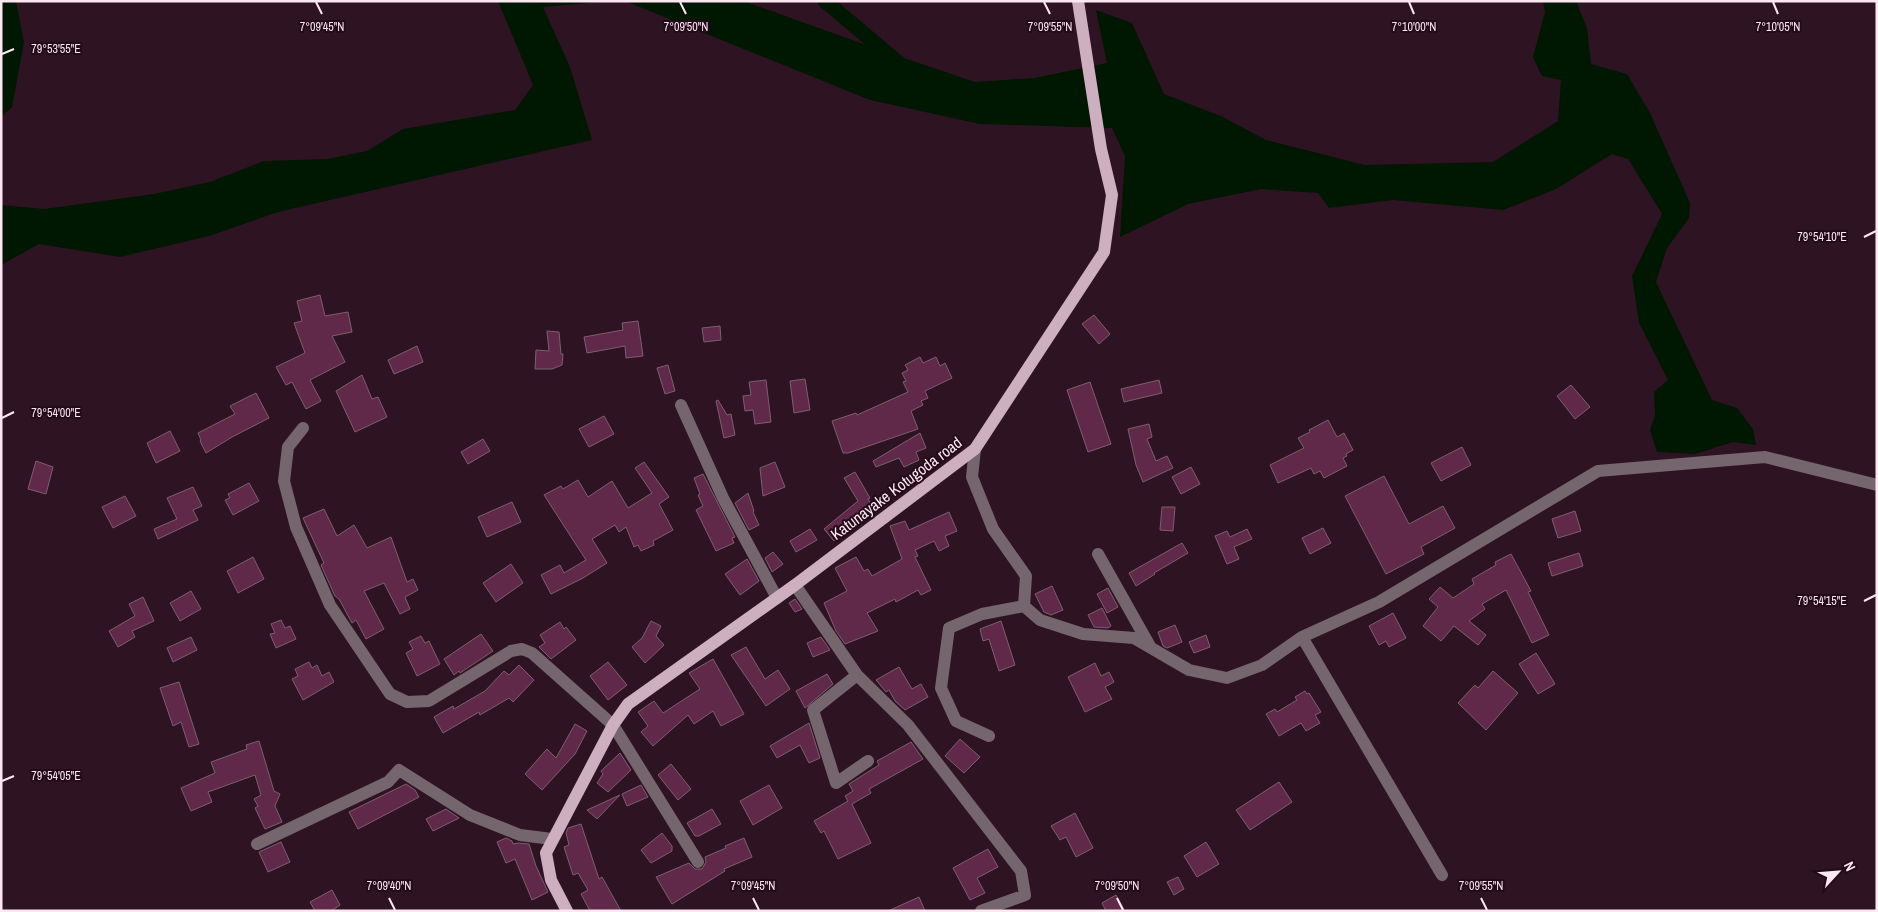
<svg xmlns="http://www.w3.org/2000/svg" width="1878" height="912" viewBox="0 0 1878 912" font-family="'Archivo Narrow',sans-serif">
<rect width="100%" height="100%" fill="#2e1423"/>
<!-- water -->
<path fill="#001702" d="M1 1H16L24 42 12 107 1 117Z
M498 1H611L543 7 570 67 592 140 278 212 209 236 120 257 39 244 1 265V205L44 209 154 194 210 182 264 161 327 159 367 151 403 129 515 110 533 85Z
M625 1H743L886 52 975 82 1034 78 1107 63 1096 10 1132 23 1164 94 1223 117 1266 140 1365 165 1493 162 1558 121 1561 80 1542 76 1533 57 1545 12 1543 1H1576L1587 28 1591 64 1627 74 1650 113 1690 203 1689 218 1667 248 1656 282 1712 400 1737 408 1753 429 1756 445 1733 442 1695 454 1657 452 1650 430 1655 415 1654 392 1668 380 1639 323 1632 276 1662 214 1628 159 1612 154 1556 189 1503 210 1393 200 1329 208 1318 193 1261 189 1188 204 1120 237 1125 156 1112 128 980 124 870 100Z"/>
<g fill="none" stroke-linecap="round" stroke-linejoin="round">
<!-- canal -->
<path stroke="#001702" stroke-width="15" d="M825 1 901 65"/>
</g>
<!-- building -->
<path fill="#60294a" stroke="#7d5e6f" d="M320 295 325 316 348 312 352 332 332 336 345 362 310 380 321 401 306 409 292 382 286 385 276 367 305 353 294 323 302 321 297 301Z
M1094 315 1110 334 1099 344 1082 324Z
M638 321 643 356 626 358 625 346 587 353 584 337 623 330 622 323Z
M720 326 721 340 704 342 702 328Z
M547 331 559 332 561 354H563L562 365 552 369H535L536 350 549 351Z
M417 346 423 362 394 374 388 360Z
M920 357 923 363 936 357 940 366 945 363 952 378 925 391 928 398 921 401 923 405 911 411 918 429 848 453H843L832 421 856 413 857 415 908 392 903 382 906 381 902 373 908 370 905 365Z
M668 365 675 391 665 394 657 368Z
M362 375 372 399 378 397 387 417 355 432 336 391Z
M805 379 810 410 794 413 790 381Z
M766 380 771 422 755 424 753 410 745 411 743 396 751 395 749 382Z
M1159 380 1162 393 1124 402 1121 389Z
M1090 382 1111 444 1088 452 1067 390Z
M1571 385 1590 407 1575 419 1557 396Z
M256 393 269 418 232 437 206 453 200 441 201 440 198 433 235 414 230 406Z
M718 400 727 415 731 414 735 435 724 438 716 401Z
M604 416 614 434 589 447 579 429Z
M1328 420 1337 437 1344 433 1353 450 1346 454 1347 456 1343 458 1347 466 1324 478 1320 471 1314 474 1311 468 1278 483 1270 465 1304 448 1298 438 1310 432 1309 430Z
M1149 424 1152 437 1147 439 1156 461 1167 456 1173 468 1143 482 1136 465 1128 429Z
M170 431 180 451 156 463 147 443Z
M920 433 926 448 916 452 919 460 904 467 899 458 876 467 873 461Z
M483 439 490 451 468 464 461 452Z
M1462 447 1471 465 1441 481 1431 463Z
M36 461 53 467 46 494 28 489Z
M644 462 669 497 659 504 673 530 653 541 654 545 641 551 638 545 634 547 626 527 619 532 615 525 592 539 607 563 583 578 551 594 541 575 560 565 564 573 586 560 544 495 561 486 563 489 578 480 588 497 612 481 628 508 652 493 635 468Z
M775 462 785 487 763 496 760 468Z
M1191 467 1200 484 1181 494 1172 477Z
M855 472 870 498 868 499 873 507 854 519 857 522 834 541 824 529 858 501 844 478Z
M703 474 735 537 732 538 734 543 716 551 696 510 703 506 698 495 700 494 694 478Z
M1384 476 1409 524 1443 506 1455 528 1421 547 1424 554 1386 574 1345 496Z
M249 483 259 501 233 515 225 500 230 498 228 494Z
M193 487 202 506 193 510 198 520 158 539 154 529 177 519 167 498Z
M748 493 754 511 753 512 759 525 749 530 735 503Z
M125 496 136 516 113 528 102 507Z
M512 502 521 522 487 537 478 517Z
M1162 507H1175L1173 531 1160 530Z
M324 509 337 536 354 525 367 548 391 537 407 582 413 579 418 590 405 597 410 609 400 614 384 583 364 591 384 629 366 639 356 620 352 623 339 599 335 596 321 565 324 563 303 518Z
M1575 511 1581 531 1558 538 1552 519Z
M949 512 957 531 945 536 949 546 939 551 934 541 915 550 918 556 915 557 931 590 921 595 918 590 896 602 895 599 867 613 878 631 845 644 836 631 824 603 847 591 835 568 856 557 864 571 868 569 872 576 902 559 890 526 905 521 909 530Z
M1323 528 1331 543 1310 554 1302 538Z
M810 529 817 540 796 552 790 541Z
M1247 529 1252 539 1234 547 1239 559 1227 564 1215 536 1227 531 1230 537Z
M1182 543 1188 553 1154 573 1155 574 1136 586 1129 573Z
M773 552 783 564 772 572 765 558Z
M1579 553 1583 566 1552 576 1548 563Z
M1511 554 1531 591 1528 592 1549 635 1532 643 1506 590 1482 604 1485 609 1469 621 1486 635 1478 645 1454 626 1441 641 1423 626 1438 607 1429 599 1440 587 1453 598 1474 584 1472 579 1496 565 1495 562Z
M253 557 264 579 238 593 227 571Z
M747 559 759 581 740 595 725 574Z
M511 564 523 583 496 602 483 583Z
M1052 586 1063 610 1051 615 1044 612 1035 594Z
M1108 588 1118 607 1107 613 1097 594Z
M191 591 201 609 180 621 170 603Z
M143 597 154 621 132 631 135 637 118 647 109 631 135 616 129 604Z
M795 599 802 609 795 612 789 603Z
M1102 608 1111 626 1108 628 1094 627 1088 615Z
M1393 613 1406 638 1389 647 1386 641 1379 645 1369 626Z
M281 620 285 628 290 626 296 639 276 648 270 634 275 633 271 624Z
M651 621 661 626 656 636 664 645 645 663 632 647 642 638Z
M1001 621 1015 665 999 671 989 639 983 641 980 629Z
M560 622 564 629 566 627 576 640 551 659 539 647 545 643 540 635Z
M1175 625 1182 642 1167 648 1163 646 1158 632Z
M481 634 493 651 460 673 459 671 454 675 444 659Z
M1206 635 1210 647 1194 653 1189 642Z
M421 636 425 643 429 641 440 664 417 676 406 653 413 649 409 642Z
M191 637 197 650 173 662 167 648Z
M821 637 830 650 813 657 807 643Z
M746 647 765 679 778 670 790 689 766 706 731 655Z
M1536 653 1555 684 1538 694 1519 664Z
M713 659 744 714 721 726 713 711 694 724 688 715 653 746 641 732 648 726 638 712 654 701 663 713 700 689 689 673Z
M309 662 312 668 317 665 322 676 329 672 334 682 303 700 292 679 298 676 295 669Z
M608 662 627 685 608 700 590 676Z
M1095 663 1101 676 1109 672 1114 682 1105 687 1112 699 1085 712 1068 677Z
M519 665 534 680 513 702 509 698 480 715 479 712 443 733 434 717 453 706 454 709 485 691 504 671 509 675Z
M899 667 912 689 921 684 928 697 905 710 895 701 889 690 886 692 876 680Z
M1493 671 1518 693 1486 730 1458 703 1475 685 1478 688Z
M827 674 833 684 805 708 796 691Z
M179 682 199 744 189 747 181 722 173 726 160 688Z
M1305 691 1307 694 1309 693 1321 712 1315 715 1320 723 1306 731 1301 723 1279 736 1266 714 1275 709 1277 712 1297 700 1295 697Z
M809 723 820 758 809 763 800 745 777 758 770 746Z
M575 724 587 731 575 754 542 790 525 774 547 749 556 758Z
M960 739 980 757 964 773 945 756Z
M259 741 274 791 280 794 275 806 282 822 265 829 255 808 258 806 254 799 261 795 255 775 208 792 212 802 191 811 181 788 215 773 211 762 247 749 246 745Z
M911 742 923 759 869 789 871 793 852 804 871 843 838 859 824 831 821 833 814 821 848 801 845 796 853 791 849 784 879 765 877 761Z
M620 753 631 770 608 792 597 783 603 774 601 771Z
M671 764 691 789 678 800 658 775Z
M1279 782 1292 802 1250 830 1236 810Z
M406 784 415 790 419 797 358 829 349 812Z
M641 785 648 797 627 806 622 794Z
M769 785 782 808 753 825 740 801Z
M620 795 597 819 587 810Z
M446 809 459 818 433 831 426 819Z
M712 809 721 824 699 836H695L687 823Z
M1075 813 1093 848 1076 857 1066 837 1060 840 1051 826Z
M581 824 599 879 602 877 621 911H590L581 894 588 890 578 873 573 875 564 847 569 845 566 833 568 828Z
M662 833 672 846V851L651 863 641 850Z
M506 838 512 841 513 844 518 843 529 844 536 866 548 892 532 900 515 859 506 863 497 842Z
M744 838 752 857 724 869 725 871 672 904 656 877 689 863 695 869H702L706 862 705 857 726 848 725 846Z
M281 842 290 862 268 872 259 852Z
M1206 842 1219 864 1197 877 1184 856Z
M988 849 998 867 977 878 985 893 970 900 953 868Z
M1178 877 1184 889 1174 895 1167 882Z
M332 890 340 905 331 911H315L310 902Z
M1116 895 1125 911H1106L1102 903Z
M919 897 925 911H888Z"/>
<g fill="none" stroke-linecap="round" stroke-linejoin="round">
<!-- minor -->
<path stroke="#75666e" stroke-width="12" d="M681 405 723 498 777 598
M303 428 288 447 284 481 296 527 330 605 390 694 407 702 429 701 511 651 522 649 532 653 613 725 698 862
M975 449 972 477 993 529 1026 576 1024 606 1040 620 1083 634 1134 638 1189 670 1227 678 1262 665 1302 637 1379 602 1598 471 1765 457 1877 485
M1098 554 1151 648
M795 585 857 675 813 710 836 783 868 761
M1302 637 1442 875
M857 675 908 725 1021 871 1025 895 981 911
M989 736 956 721 941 688 949 628 982 614 1024 606
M257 844 388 782 399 770 470 815 520 835 552 839"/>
<!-- major -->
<path stroke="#ceafbf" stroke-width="12" d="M567 911 551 880 546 853 613 725 628 704 795 585 975 449 1104 252 1112 195 1101 149 1078 1"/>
</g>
<!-- ticks -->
<path fill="none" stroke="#fbe8f1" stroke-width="2" d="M316 2 322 14M680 2 686 14M1044 2 1050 14M1409 2 1414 14M1773 2 1778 14M2 54 14 49M1864 237 1876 231M2 418 14 412M1864 601 1876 595M2 781 14 776M389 898 395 910M753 898 759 910M1117 898 1123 910M1481 898 1487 910"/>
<g text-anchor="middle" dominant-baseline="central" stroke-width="4" stroke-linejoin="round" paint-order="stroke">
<!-- street labels -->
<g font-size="16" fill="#fbe8f1" stroke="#240b1a">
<text transform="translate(896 488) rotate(-37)">Katunayake Kotugoda road</text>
</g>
</g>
<g font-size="12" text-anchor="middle" fill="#fbe8f1" stroke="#240b1a" stroke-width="4" stroke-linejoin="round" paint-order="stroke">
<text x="322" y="31">7°09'45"N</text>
<text x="686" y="31">7°09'50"N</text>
<text x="1050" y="31">7°09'55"N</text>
<text x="1414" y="31">7°10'00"N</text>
<text x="1778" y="31">7°10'05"N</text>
<text x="56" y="53">79°53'55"E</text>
<text x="1822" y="241">79°54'10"E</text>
<text x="56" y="417">79°54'00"E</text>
<text x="1822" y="605">79°54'15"E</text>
<text x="56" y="780">79°54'05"E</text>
<text x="389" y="890">7°09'40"N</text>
<text x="753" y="890">7°09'45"N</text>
<text x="1117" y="890">7°09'50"N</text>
<text x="1481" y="890">7°09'55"N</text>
</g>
<!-- border -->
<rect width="1878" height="912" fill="none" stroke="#fbe8f1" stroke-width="5"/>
<!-- north arrow -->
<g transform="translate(1838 872) rotate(64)" stroke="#240b1a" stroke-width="4" paint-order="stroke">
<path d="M0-4L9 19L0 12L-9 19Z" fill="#fbe8f1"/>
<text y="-8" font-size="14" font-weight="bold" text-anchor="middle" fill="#fbe8f1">N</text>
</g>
</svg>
